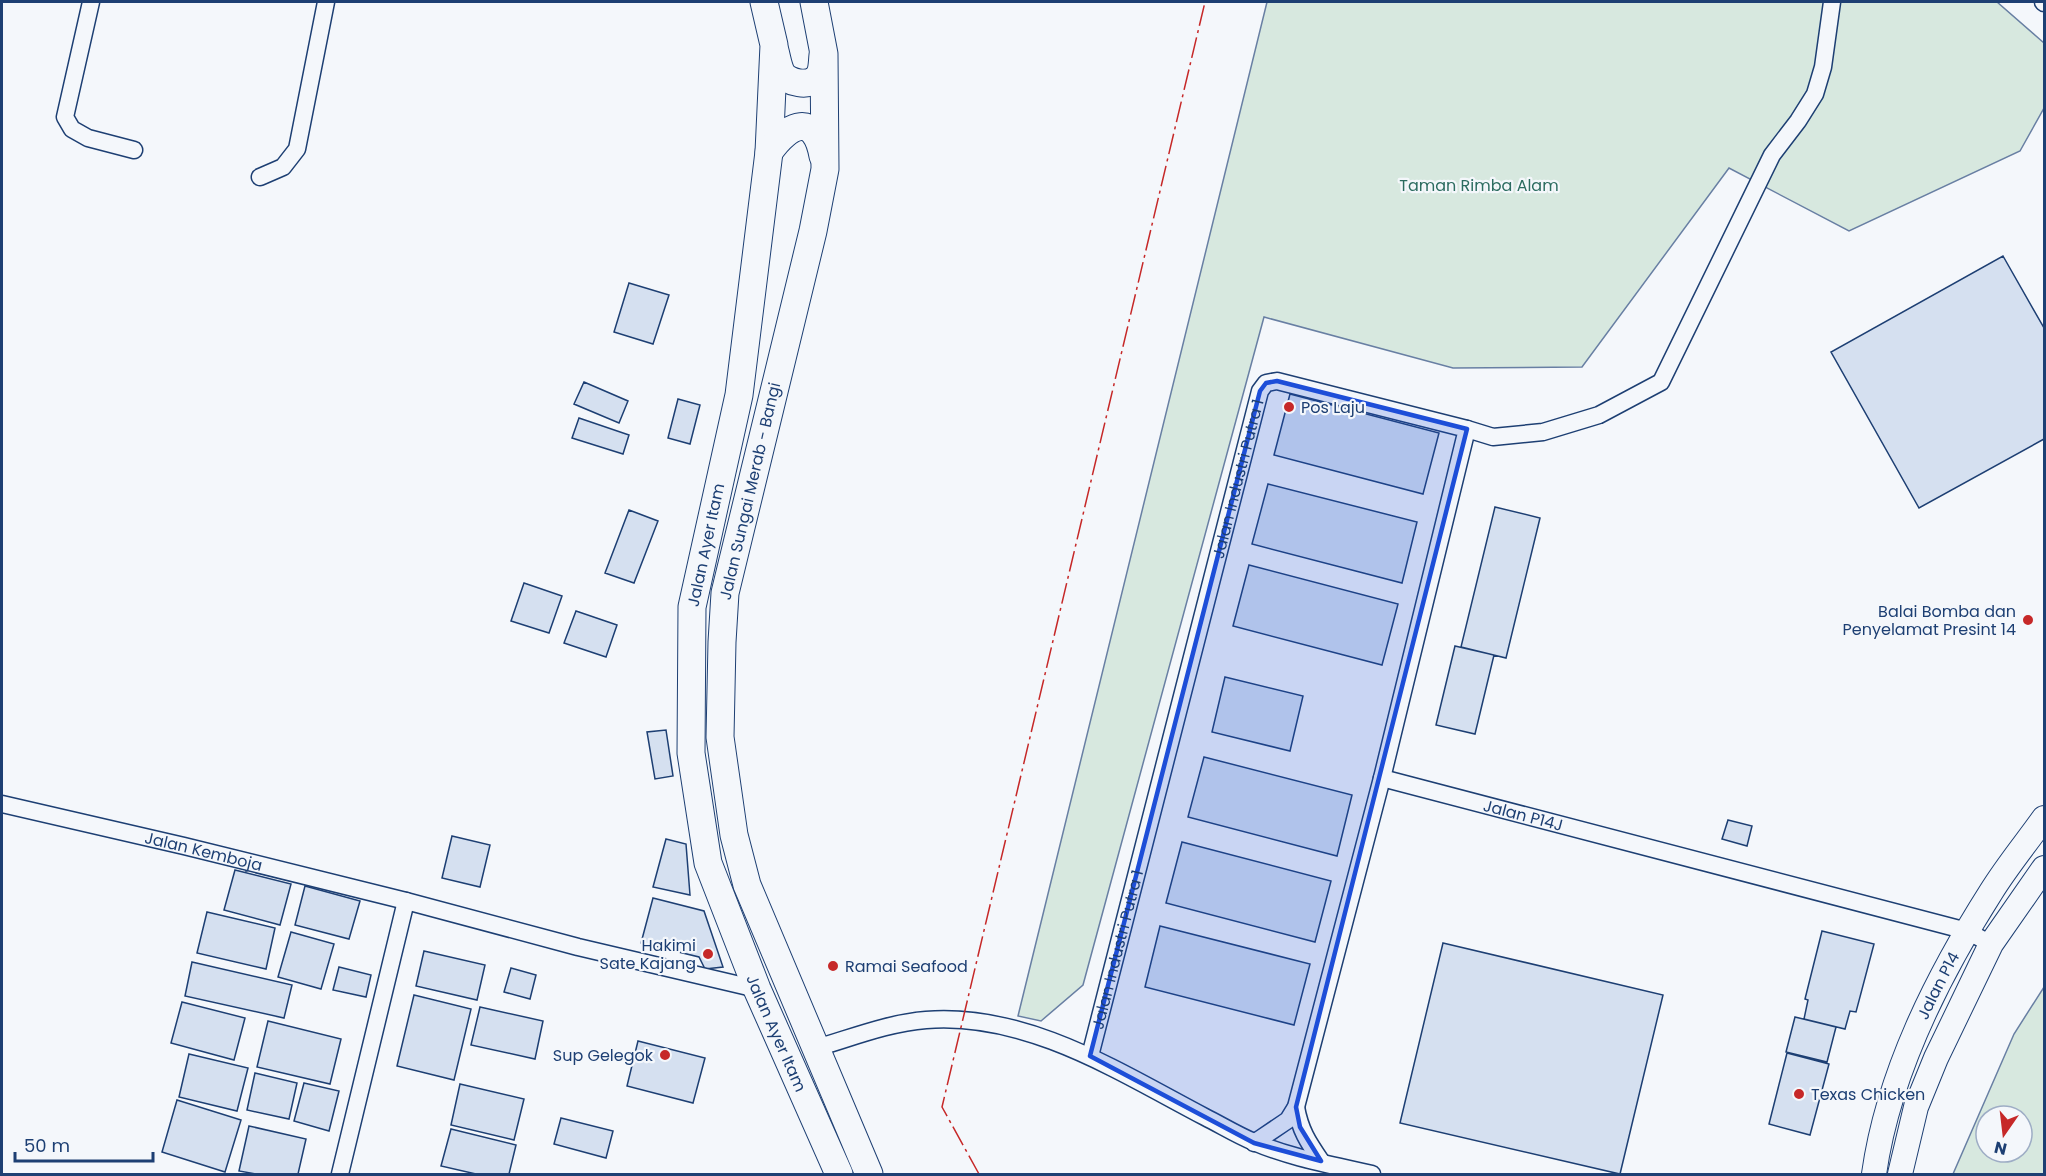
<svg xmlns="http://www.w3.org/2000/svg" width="2046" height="1176" viewBox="0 0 2046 1176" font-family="Poppins,sans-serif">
<rect width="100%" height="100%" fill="#f4f7fb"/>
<!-- green -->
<path fill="#d7e8df" stroke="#687fa3" stroke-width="1.5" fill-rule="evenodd" d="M1267 2H1997L2044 43V108L2020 151 1849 231 1729 168 1582 367 1453 368 1264 317 1083 985 1041 1021 1018 1016Z
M2044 987V1174H1953L2014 1034ZM1986 1116H2022V1152H1986Z"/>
<!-- building -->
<path fill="#d5e0f0" stroke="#1d3f73" stroke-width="1.5" d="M2003 256 2044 328V439L1919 508 1831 352Z
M629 283 669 295 653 344 614 332Z
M584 382 628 401 619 423 574 404Z
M1290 394 1439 433 1423 494 1274 455Z
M678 399 700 405 690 444 668 438Z
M579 418 629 435 623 454 572 438Z
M1268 484 1417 522 1402 583 1252 544Z
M1495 507 1540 518 1506 658 1461 647Z
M629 510 658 521 634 583 605 573Z
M1249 565 1398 604 1382 665 1233 626Z
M524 583 562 596 549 633 511 621Z
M576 611 617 625 606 657 564 643Z
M1455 646 1494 655 1475 734 1436 725Z
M1225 677 1303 696 1290 751 1212 732Z
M666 730 673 776 655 779 647 732Z
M1204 757 1352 795 1337 856 1188 817Z
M1728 820 1752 826 1747 846 1722 839Z
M452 836 490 845 480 887 442 878Z
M666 839 686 844 690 895 653 887Z
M1182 842 1331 881 1315 942 1166 903Z
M235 870 291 884 280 925 224 910Z
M305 886 360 901 349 939 295 925Z
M653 898 704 911 723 967 705 969 699 957 641 943Z
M207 912 275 928 266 969 197 953Z
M1160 926 1310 964 1294 1025 1145 987Z
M1822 931 1874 944 1856 1012 1850 1011 1845 1029 1804 1019 1808 1000 1805 999Z
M291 932 334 944 321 989 278 977Z
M1443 943 1663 995 1620 1174 1400 1123Z
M424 951 485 965 477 1000 416 986Z
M192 962 292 985 284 1018 185 996Z
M339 967 371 975 366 997 333 990Z
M511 968 536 975 530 999 504 992Z
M414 995 471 1009 454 1080 397 1066Z
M182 1002 245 1018 234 1060 171 1043Z
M480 1007 543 1021 535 1059 471 1045Z
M1795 1017 1836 1027 1827 1062 1786 1052Z
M268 1021 341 1039 330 1084 257 1067Z
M638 1041 705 1058 693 1103 627 1086Z
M1787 1053 1829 1064 1810 1135 1769 1124Z
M189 1054 248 1068 237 1111 179 1097Z
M255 1073 297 1083 289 1119 247 1110Z
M304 1083 339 1091 329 1131 294 1121Z
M460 1084 524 1099 514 1140 451 1125Z
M177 1100 241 1120 225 1172 162 1152Z
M561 1118 613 1131 606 1158 554 1144Z
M249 1126 306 1139 298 1174H256L239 1171Z
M451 1129 516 1145 509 1174H476L441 1166Z"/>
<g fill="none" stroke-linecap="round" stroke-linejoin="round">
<defs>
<g id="minor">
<path d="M91 2 65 117 72 129 88 138 134 150"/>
<path d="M2043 2 2044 3"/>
<path d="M260 177 283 167 297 149 326 2"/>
<path d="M1467 429 1493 437 1543 432 1599 415 1661 382 1772 155 1798 121 1815 94 1823 67 1832 2"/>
<path id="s1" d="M1382 778 1967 931 1991 944"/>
<path id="s2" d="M2 804 184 846 406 901 578 947 757 989"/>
<path d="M816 1048C851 1038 888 1023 926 1020 1027 1012 1119 1072 1205 1117 1221 1125 1237 1135 1254 1142 1291 1158 1333 1165 1372 1174"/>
<path id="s3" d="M1090 1056 1260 391 1266 383 1277 381 1467 429 1382 778 1296 1107 1288 1120 1254 1143"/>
<path d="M1296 1107C1300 1130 1308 1142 1321 1161"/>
<path d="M340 1174 406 901"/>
</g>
<g id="secondary">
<path id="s4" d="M1874 1174C1888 1074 1937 977 1991 892 2007 866 2027 842 2044 818"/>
<path d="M1900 1174 1916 1107 1936 1058 1991 944 2044 868"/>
</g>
<g id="primary">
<path id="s5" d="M764 2 774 45 769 152 739 395 692 607 691 753 708 863 757 989 839 1174"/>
<path d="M814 2 824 54 825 169 813 231 725 593 722 642 720 737 734 835 747 885 869 1174"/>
<path d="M775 51C777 58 778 67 782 74 789 83 808 87 817 78 823 72 822 63 823 55"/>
<path d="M769 152C789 123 815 112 823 156"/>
</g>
</defs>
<!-- minor casing -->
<use href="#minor" stroke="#1d3f73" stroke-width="19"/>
<!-- secondary casing -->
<use href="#secondary" stroke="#1d3f73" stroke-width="26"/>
<!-- primary casing -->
<use href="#primary" stroke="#1d3f73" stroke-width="29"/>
<!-- minor -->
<use href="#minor" stroke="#f4f7fb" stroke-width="16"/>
<!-- secondary -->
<use href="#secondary" stroke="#f4f7fb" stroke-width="24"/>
<!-- primary -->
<use href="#primary" stroke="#f4f7fb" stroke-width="27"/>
<!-- power -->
<path stroke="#c62828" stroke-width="1.5" stroke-dasharray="21 4.5 3 4.5" stroke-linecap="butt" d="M979 1174 942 1107 1205 2"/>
</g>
<!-- marked area -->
<path fill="#1d4ed8" fill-opacity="0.2" stroke="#1d4ed8" stroke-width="4.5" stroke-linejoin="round" d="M1277 381 1467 429 1296 1107 1300 1127 1321 1161 1254 1143 1090 1056 1260 391 1266 383Z"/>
<!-- markers -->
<g fill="#c62828" stroke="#f4f7fb" stroke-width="2">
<circle cx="1289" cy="407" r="6"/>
<circle cx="2028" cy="620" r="6"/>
<circle cx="708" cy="954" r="6"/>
<circle cx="833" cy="966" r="6"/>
<circle cx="665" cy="1055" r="6"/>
<circle cx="1799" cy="1094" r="6"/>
</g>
<g text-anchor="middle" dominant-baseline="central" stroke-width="4.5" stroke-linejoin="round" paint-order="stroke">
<!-- park labels -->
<g font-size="16" fill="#2c6c60" stroke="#f4f7fb">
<text x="1479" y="185">Taman Rimba Alam</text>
</g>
<!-- poi labels -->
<g font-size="16" fill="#1d3f73" stroke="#f4f7fb" text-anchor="start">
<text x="1301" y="407">Pos Laju</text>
<text x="2016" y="611" text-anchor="end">Balai Bomba dan<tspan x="2016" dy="18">Penyelamat Presint 14</tspan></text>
<text x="696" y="945" text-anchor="end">Hakimi<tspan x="696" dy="18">Sate Kajang</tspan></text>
<text x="845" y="966">Ramai Seafood</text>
<text x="653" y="1055" text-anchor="end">Sup Gelegok</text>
<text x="1811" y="1094">Texas Chicken</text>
</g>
<!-- street labels -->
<g font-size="16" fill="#1d3f73" stroke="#f4f7fb">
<text stroke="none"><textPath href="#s3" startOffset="596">Jalan Industri Putra 1</textPath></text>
<text transform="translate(750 491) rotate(-77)">Jalan Sungai Merab - Bangi</text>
<text transform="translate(706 545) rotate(-78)">Jalan Ayer Itam</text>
<text stroke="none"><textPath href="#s1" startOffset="146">Jalan P14J</textPath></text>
<text stroke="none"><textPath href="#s2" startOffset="207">Jalan Kemboja</textPath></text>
<text stroke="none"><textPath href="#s3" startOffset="110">Jalan Industri Putra 1</textPath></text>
<text stroke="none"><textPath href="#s4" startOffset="200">Jalan P14</textPath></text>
<text stroke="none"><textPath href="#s5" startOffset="1054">Jalan Ayer Itam</textPath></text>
</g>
</g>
<!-- border -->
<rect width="2046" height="1176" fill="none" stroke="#1d3f73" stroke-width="6"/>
<!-- north arrow -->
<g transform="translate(2004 1134) rotate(194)"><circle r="28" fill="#f4f7fb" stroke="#9eadc5" stroke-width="1.5"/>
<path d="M0-4.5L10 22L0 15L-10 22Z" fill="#c62828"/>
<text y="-9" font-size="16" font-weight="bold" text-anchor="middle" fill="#1d3f73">N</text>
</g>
<!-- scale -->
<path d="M15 1152v9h138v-9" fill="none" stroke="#1d3f73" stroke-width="3"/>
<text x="24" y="1152" font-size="18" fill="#1d3f73" stroke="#f4f7fb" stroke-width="4.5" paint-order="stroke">50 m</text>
</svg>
